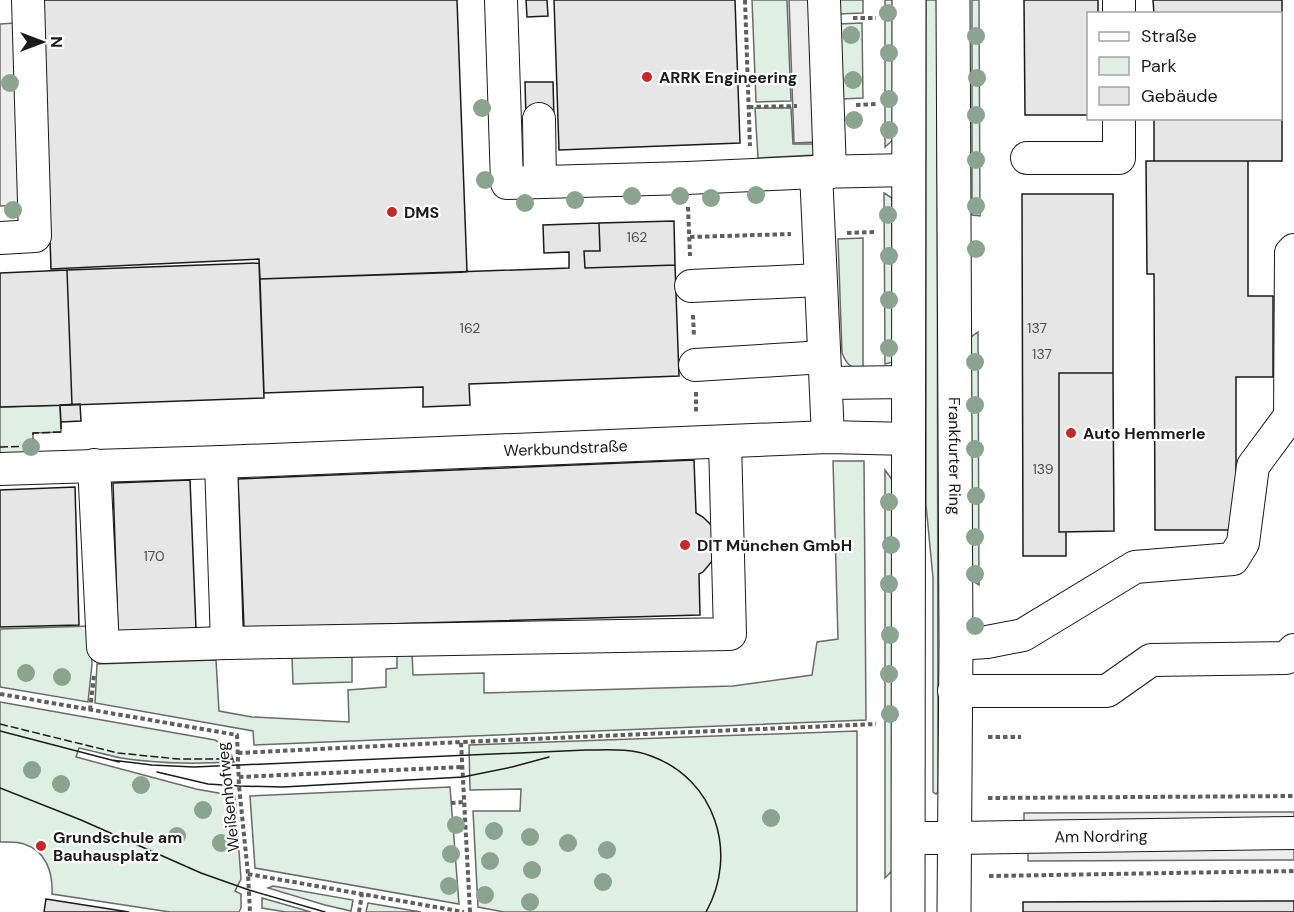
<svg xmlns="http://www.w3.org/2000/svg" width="1294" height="912" viewBox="0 0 1294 912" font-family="'DM Sans',sans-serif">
<rect width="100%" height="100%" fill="#fff"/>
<!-- green -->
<path fill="#e0efe3" stroke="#6a6a6a" stroke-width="1.5" d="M752 0H787L791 101 756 102Z
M838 0H863V13L838 14Z
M885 0H893V140L885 147Z
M926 0H937L938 792 936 794 933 792V578L926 505Z
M972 0H979L980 216 972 215Z
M862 23 863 98 842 99 839 24Z
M755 108H791L793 144H814V155L758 158Z
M884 193 892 198 893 362 885 364Z
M863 238V368C850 368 847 365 842 353L838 239Z
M978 332 979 585 971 580V337Z
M60 405 61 432 33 433V454L0 455V407Z
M833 461H864L866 720 254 745 253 731 95 703 97 664 216 660 219 711 252 717 349 722 348 690 386 687V669L397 668V651H412L413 675 484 673V693L733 686 812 675 817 642 838 639Z
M885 470 893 481 892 871 885 878Z
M90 626 92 664 88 702 0 687V629Z
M352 653V682L293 684 292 656Z
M0 702 215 740C225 745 231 751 234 762 196 764 157 764 121 758 107 755 93 751 79 748L76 757 196 789 235 796 241 879 235 891 241 894V908L239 912H170L52 894C53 872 46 851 24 844 17 841 7 842 0 842Z
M857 731V912H504L478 907 473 811H520L521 789 470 790 469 745Z
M450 787 459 904 255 868 250 796Z
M273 886 353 900 351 911 325 905 268 888Z
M262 898 311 912H286L262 908Z
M368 903 421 912H366Z"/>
<!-- parking -->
<path fill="#ededed" stroke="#6a6a6a" stroke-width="1.5" d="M789 0H812L817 142 794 143Z
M15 23 21 205 0 206V24Z
M1294 812V821L1024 822V813Z
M1294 849V860L1028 861V850Z"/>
<!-- building -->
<path fill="#e6e6e6" stroke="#1a1a1a" stroke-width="1.5" d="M42 0H457L467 272 260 279 259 259 51 269Z
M526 0H547L548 16 527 17Z
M554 0H735L740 143 559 150Z
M1024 0H1098V14H1088V115H1025Z
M1153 0H1282V161H1154V118H1280V14H1154Z
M525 82H553L554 118 526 119Z
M1146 161H1248V296H1273V377H1236V530H1155L1154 274H1147Z
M1022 194H1113V373H1059V532H1066V556H1023Z
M674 221 675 265 585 268 584 251H600L599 223Z
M599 223 600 251H584L585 268 675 265 679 376 469 384 470 405 423 407V387L264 393 260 279 569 268V252L544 253 543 225Z
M259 263 264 398 72 405 67 270Z
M67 270 72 405 0 407V273Z
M1059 373H1113L1114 531 1059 532Z
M80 404 81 421 61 422 60 405Z
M694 460 696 513 703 517 711 525 716 536 713 560 703 572 699 574 700 615 244 628 238 479Z
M190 480 196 629 118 632 113 483Z
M75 487 79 625 0 627V490Z
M46 899 129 912H44Z
M1294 901V912H1023V902Z"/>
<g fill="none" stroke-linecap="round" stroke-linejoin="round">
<defs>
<g id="minor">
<path d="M501 0 507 183 687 178 816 172 909 170"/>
<path d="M824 0 830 172"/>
<path d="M1119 0V14"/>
<path d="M539 119 540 182"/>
<path d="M1027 158H1119V118"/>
<path d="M816 172 828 437"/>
<path d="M0 238 35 236 28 0"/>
<path d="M691 286 820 280"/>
<path d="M695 365 824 357"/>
<path d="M826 383 909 382"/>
<path d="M221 462 227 643"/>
<path d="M94 465 103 647 227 643 730 634 725 442"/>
<path id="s1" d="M0 469 221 462 828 437 909 439"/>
<path d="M956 644 987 642 1023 635 1135 567 1233 559 1243 543 1253 466 1290 416 1291 253 1294 250"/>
<path d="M954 691H1107L1151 660 1286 658 1294 650"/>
<path id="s2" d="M909 838H954L1294 833"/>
</g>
<g id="major">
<path id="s3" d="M953 0 956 644 954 912"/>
<path d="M908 912 909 0"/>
</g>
</defs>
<!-- minor casing -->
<use href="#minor" stroke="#1a1a1a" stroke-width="34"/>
<!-- major casing -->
<use href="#major" stroke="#1a1a1a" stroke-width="35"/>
<!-- path -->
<path stroke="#5f5f5f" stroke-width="4" stroke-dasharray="4.5 3" stroke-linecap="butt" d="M745 0 750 146
M853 18H876
M856 105 876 104
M749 107 797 106
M688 207 690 256
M847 233 876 232
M690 237 791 234
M693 315 694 337
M696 392V412
M0 694 237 735 239 786 248 874 250 912
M90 710 94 676
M988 737H1021
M238 753 461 742
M239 777 462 767
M988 798 1294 796
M451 803 464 802
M248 874 464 912
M989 876 1294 871
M359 912 362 894
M470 912 461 742 876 724"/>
<!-- minor -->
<use href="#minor" stroke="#fff" stroke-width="32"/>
<!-- major -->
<use href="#major" stroke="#fff" stroke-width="33"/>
<!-- tram -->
<path stroke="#1a1a1a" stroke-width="1.5" d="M0 731 119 762
M111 760 152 765 194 767 586 750C608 750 630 748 651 756 715 779 739 853 706 912
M157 772 208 784 239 786 283 787 463 777 512 767 549 757
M0 788 81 820 201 873 249 890 325 912"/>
<!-- fence -->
<path stroke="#1a1a1a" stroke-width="1.5" stroke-dasharray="8 3" stroke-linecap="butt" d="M0 447 33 446V433L61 432V422
M0 724 118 753 178 759H233"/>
</g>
<!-- trees -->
<g fill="#8aa48f">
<circle cx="888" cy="13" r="9"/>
<circle cx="851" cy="35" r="9"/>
<circle cx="976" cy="36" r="9"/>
<circle cx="889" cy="53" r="9"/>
<circle cx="977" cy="78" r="9"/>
<circle cx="853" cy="80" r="9"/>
<circle cx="10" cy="83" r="9"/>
<circle cx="889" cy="99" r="9"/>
<circle cx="482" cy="108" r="9"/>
<circle cx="976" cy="115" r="9"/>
<circle cx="854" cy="120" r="9"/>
<circle cx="889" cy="130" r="9"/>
<circle cx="976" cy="160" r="9"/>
<circle cx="485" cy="180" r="9"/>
<circle cx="756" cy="195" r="9"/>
<circle cx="632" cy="196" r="9"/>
<circle cx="680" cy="196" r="9"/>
<circle cx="711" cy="198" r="9"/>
<circle cx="575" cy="200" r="9"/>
<circle cx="525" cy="203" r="9"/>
<circle cx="976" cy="206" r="9"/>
<circle cx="13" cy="210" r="9"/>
<circle cx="888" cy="215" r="9"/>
<circle cx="976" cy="249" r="9"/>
<circle cx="889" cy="256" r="9"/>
<circle cx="889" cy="300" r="9"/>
<circle cx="889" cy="348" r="9"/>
<circle cx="975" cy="362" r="9"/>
<circle cx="975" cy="405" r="9"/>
<circle cx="31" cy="447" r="9"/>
<circle cx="975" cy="449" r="9"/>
<circle cx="976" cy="496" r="9"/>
<circle cx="889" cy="502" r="9"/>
<circle cx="975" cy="537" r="9"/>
<circle cx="891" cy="545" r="9"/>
<circle cx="975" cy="574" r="9"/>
<circle cx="889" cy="584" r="9"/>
<circle cx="975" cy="626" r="9"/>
<circle cx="890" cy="635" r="9"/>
<circle cx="26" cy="673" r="9"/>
<circle cx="889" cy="674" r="9"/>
<circle cx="62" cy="677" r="9"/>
<circle cx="890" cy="714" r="9"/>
<circle cx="32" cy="770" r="9"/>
<circle cx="61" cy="784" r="9"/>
<circle cx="141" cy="785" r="9"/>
<circle cx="203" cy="810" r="9"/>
<circle cx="771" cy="818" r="9"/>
<circle cx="456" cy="825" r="9"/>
<circle cx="494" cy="831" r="9"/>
<circle cx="177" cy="836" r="9"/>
<circle cx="530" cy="837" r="9"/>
<circle cx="221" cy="843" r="9"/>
<circle cx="568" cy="843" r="9"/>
<circle cx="607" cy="850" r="9"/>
<circle cx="451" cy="854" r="9"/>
<circle cx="490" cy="861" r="9"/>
<circle cx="532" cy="870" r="9"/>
<circle cx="603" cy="882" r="9"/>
<circle cx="449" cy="886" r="9"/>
<circle cx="485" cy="895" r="9"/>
<circle cx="530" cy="902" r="9"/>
</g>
<!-- markers -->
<g fill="#c62828" stroke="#fff" stroke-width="2">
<circle cx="647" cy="77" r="6"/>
<circle cx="392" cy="212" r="6"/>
<circle cx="1071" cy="433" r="6"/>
<circle cx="685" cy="545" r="6"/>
<circle cx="41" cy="846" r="6"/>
</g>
<g text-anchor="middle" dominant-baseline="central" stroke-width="4.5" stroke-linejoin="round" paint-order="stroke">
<!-- number labels -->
<g font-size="14" fill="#4d4d4d">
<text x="637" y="237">162</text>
<text x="470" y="328">162</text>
<text x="1037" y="328">137</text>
<text x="1042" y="354">137</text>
<text x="1043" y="469">139</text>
<text x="154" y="556">170</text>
</g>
<!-- poi labels -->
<g font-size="16" font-weight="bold" fill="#1a1a1a" stroke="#fff" text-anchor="start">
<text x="659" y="77">ARRK Engineering</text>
<text x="404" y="212">DMS</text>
<text x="1083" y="433">Auto Hemmerle</text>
<text x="697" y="545">DIT München GmbH</text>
<text x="53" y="837">Grundschule am<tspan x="53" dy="18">Bauhausplatz</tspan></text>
</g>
<!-- street labels -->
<g font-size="16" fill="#1a1a1a" stroke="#fff">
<text stroke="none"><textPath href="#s1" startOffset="566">Werkbundstraße</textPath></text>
<text stroke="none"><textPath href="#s3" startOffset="456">Frankfurter Ring</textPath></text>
<text transform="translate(228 797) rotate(-96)">Weißenhofweg</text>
<text stroke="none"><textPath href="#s2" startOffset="192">Am Nordring</textPath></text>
</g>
</g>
<!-- legend -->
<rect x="1087" y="12" width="195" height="108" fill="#ffffff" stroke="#a3a3a3" stroke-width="1.5"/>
<rect x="1099" y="32" width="30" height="9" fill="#ffffff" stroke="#a3a3a3" stroke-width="1.5"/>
<text x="1141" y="42" font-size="18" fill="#1a1a1a">Straße</text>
<rect x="1099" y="57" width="30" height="18" fill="#e0efe3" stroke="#a3a3a3" stroke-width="1.5"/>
<text x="1141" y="72" font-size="18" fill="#1a1a1a">Park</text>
<rect x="1099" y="87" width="30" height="18" fill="#e6e6e6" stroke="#a3a3a3" stroke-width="1.5"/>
<text x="1141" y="102" font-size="18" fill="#1a1a1a">Gebäude</text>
<!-- north arrow -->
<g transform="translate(42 42) rotate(90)" stroke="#ffffff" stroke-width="4.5" paint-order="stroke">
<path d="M0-4.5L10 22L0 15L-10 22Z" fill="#1a1a1a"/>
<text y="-9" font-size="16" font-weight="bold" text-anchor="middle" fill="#1a1a1a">N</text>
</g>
</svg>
